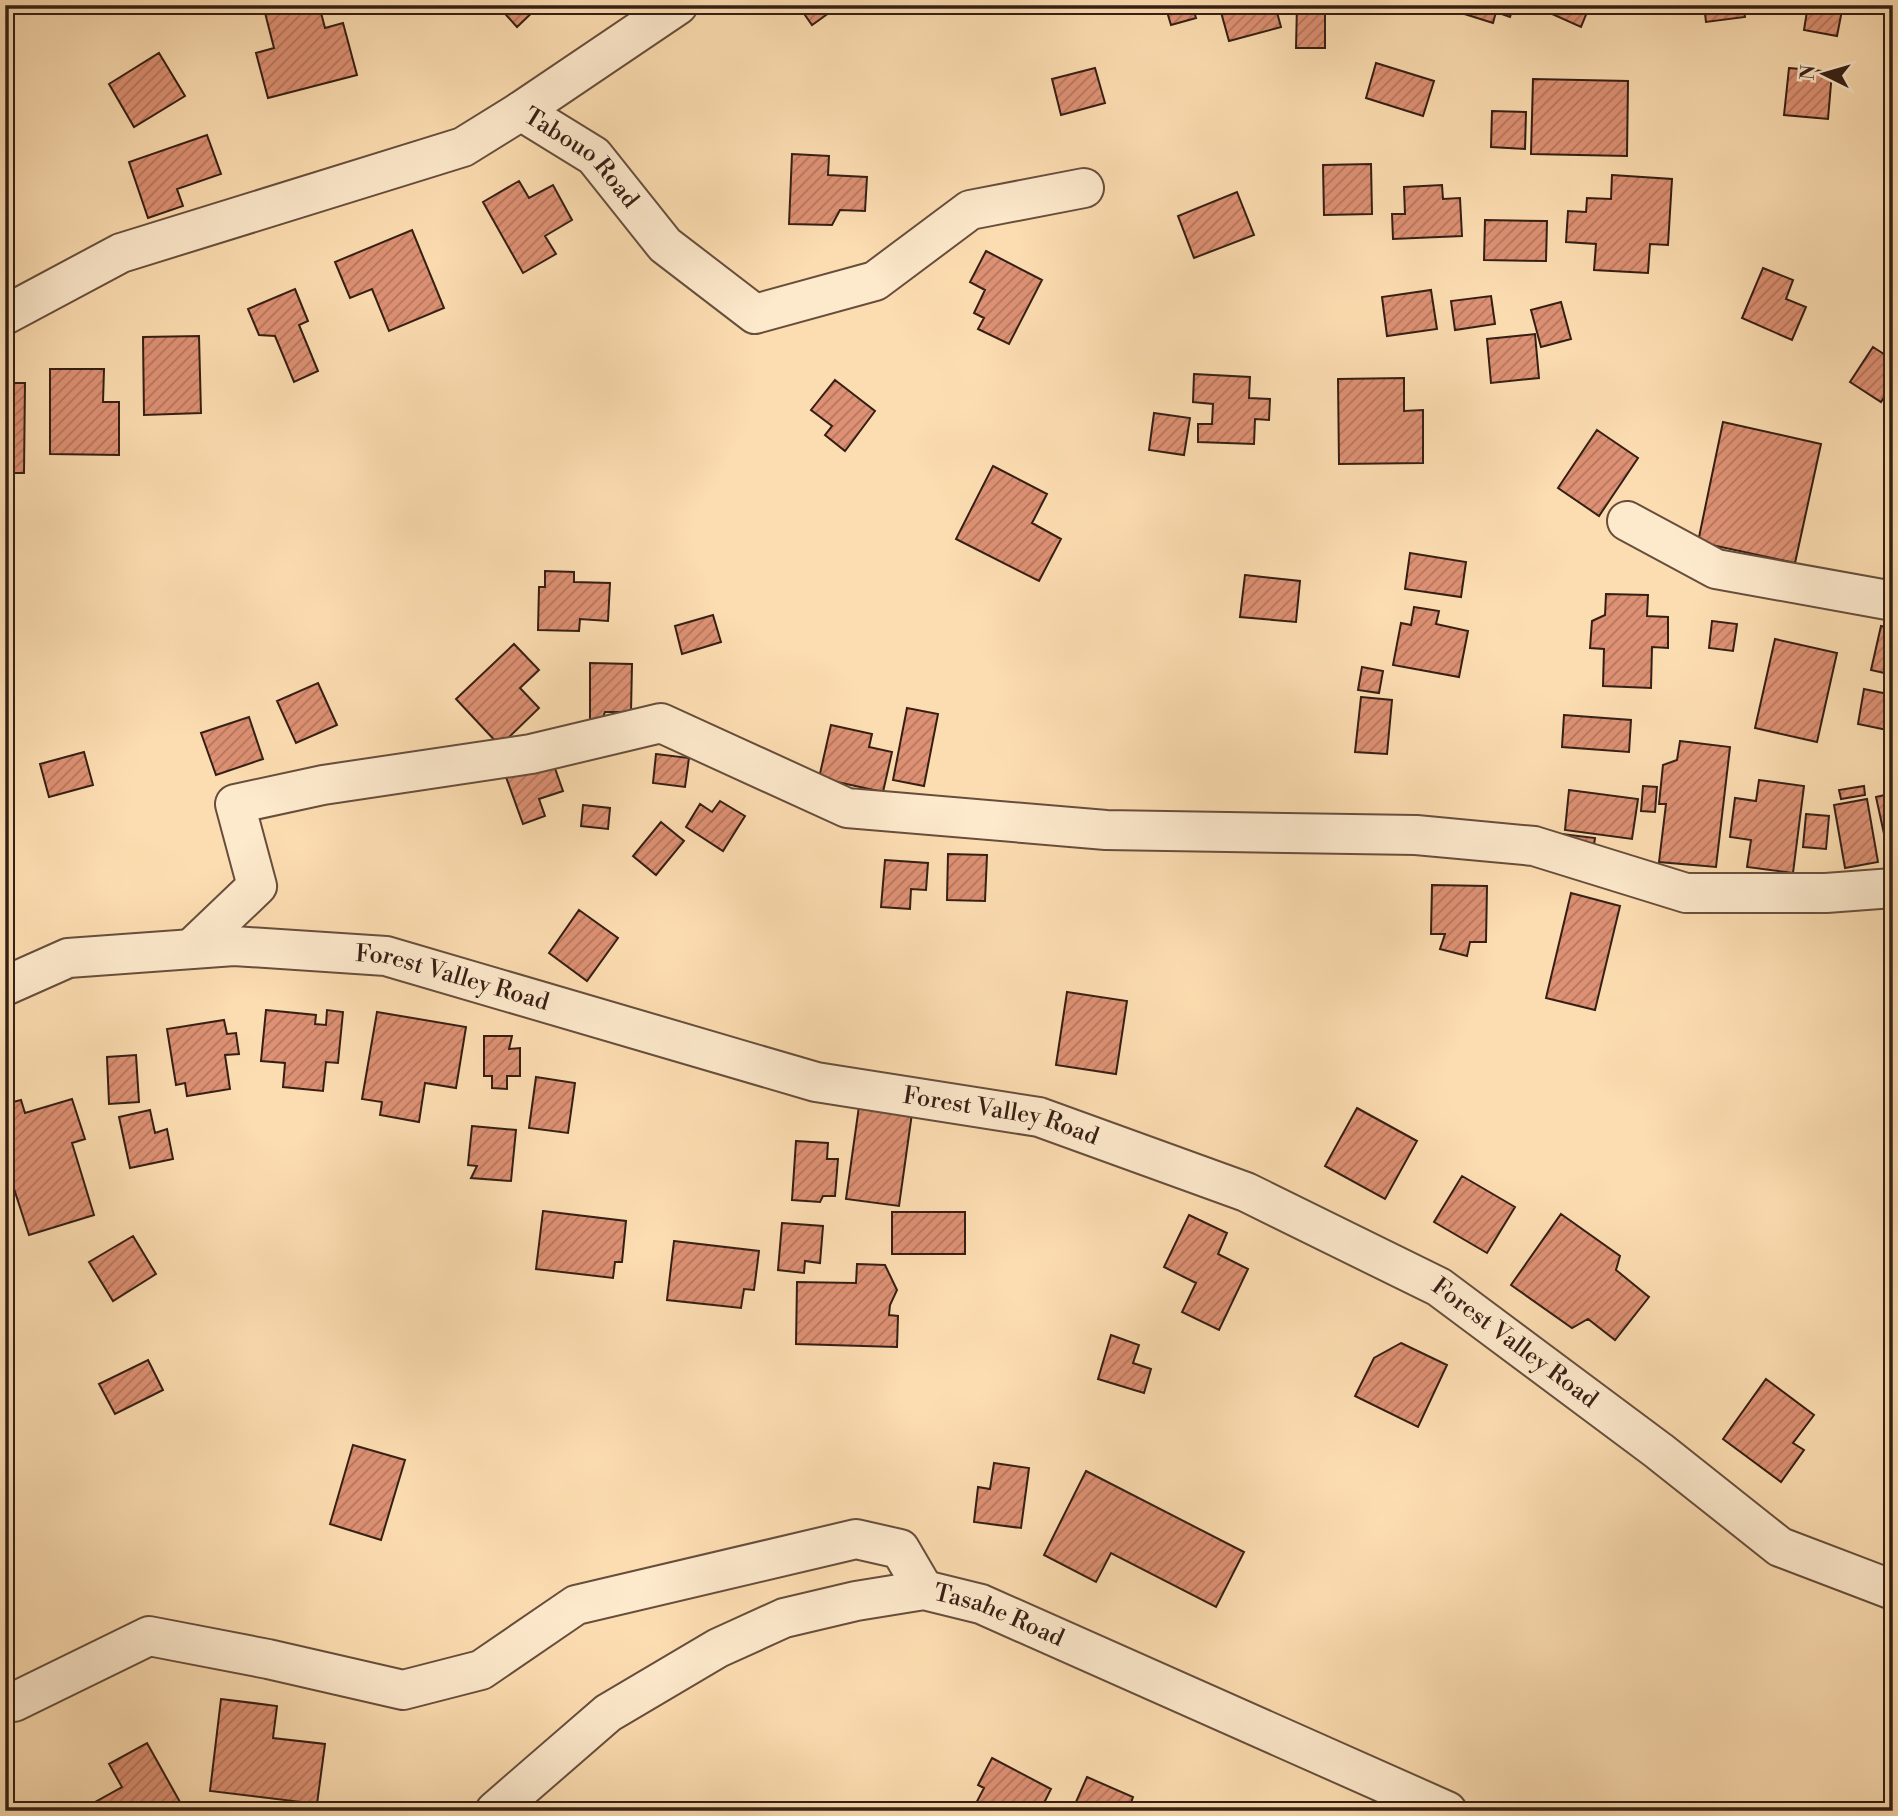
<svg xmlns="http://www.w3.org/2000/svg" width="1898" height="1816" viewBox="0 0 1898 1816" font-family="'Libre Bodoni',serif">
<defs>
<pattern id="building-hatch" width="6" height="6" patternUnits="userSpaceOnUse" patternTransform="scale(1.75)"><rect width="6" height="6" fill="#de9174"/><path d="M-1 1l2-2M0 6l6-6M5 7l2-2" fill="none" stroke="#b5765e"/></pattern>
</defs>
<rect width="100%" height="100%" fill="#fcddb1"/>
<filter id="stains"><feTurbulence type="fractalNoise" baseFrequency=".00286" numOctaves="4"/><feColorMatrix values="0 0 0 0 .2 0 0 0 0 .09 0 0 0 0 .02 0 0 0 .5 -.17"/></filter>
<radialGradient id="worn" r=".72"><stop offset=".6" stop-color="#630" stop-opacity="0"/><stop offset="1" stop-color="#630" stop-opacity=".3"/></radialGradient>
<!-- building -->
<path fill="url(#building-hatch)" stroke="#351f15" stroke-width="2" d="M263 5H319L325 28 343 23 357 75 268 98 256 53 274 48Z
M497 5H540L517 27Z
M798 5H840L812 25Z
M1165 5H1192L1196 18 1171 25Z
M1219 5H1275L1281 27 1229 41Z
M1297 5H1325V48H1296Z
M1457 5H1514L1510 17 1496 12 1493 23 1455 11Z
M1532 5H1590L1581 27Z
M1704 5H1743L1745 17 1706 22Z
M1808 5H1843L1837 36 1804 30Z
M159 53 185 96 134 127 109 84Z
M1376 63 1434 81 1423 116 1366 98Z
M1095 68 1105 103 1061 115 1052 79Z
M1789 68 1832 72 1828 119 1784 115Z
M1533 79 1628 81 1627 156 1531 154Z
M1492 111 1526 112 1525 149 1491 147Z
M207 135 221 174 177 189 183 206 148 218 129 162Z
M792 154 829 156 828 175 867 177 865 211 840 210 832 225 789 224Z
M1371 164 1372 214 1324 215 1323 165Z
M1612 175 1672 179 1668 245 1650 244 1648 273 1594 270 1596 244 1566 242 1568 211 1586 212 1587 198 1611 199Z
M519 181 529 198 553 185 572 220 545 236 556 254 523 273 483 202Z
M1442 185 1443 199 1460 198 1462 236 1393 239 1392 214H1405L1404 187Z
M1237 192 1254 235 1194 258 1178 216Z
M1485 220 1547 221 1546 261 1484 260Z
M412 230 444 308 389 331 372 289 350 298 335 262Z
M986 251 1042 280 1009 344 978 329 984 318 974 313 985 290 970 282Z
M1763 268 1793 280 1786 299 1806 307 1792 340 1742 318Z
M295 289 308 321 299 325 318 371 294 382 275 336 259 335 248 309Z
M1431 290 1437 329 1387 336 1382 297Z
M1491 296 1495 324 1455 330 1451 301Z
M1561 302 1571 339 1541 347 1531 310Z
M1535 334 1539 378 1491 383 1487 339Z
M199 336 201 413 144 415 143 337Z
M1873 347 1893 360V383L1881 402 1850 382Z
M50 369H104L103 402H119V455L50 454Z
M1194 374 1250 377 1249 398 1270 399 1269 420 1255 419 1254 444 1198 442V424H1212L1213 404 1193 402Z
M1404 378V411L1423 410V463L1339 464 1338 379Z
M835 380 875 411 845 451 825 435 832 426 811 410Z
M5 383H25L24 473H5Z
M1154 413 1190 418 1184 455 1149 450Z
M1723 422 1821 444 1795 563 1698 542Z
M1597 430 1638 458 1599 516 1558 488Z
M993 466 1047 494 1032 523 1061 539 1039 581 956 539Z
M1410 553 1466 562 1461 597 1405 589Z
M545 571 574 572V582L610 583 608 621 580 619 579 631 538 630 539 587H545Z
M1245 575 1300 581 1296 622 1240 617Z
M1606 594 1648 595 1647 616 1668 617V648L1652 647 1651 688 1603 686 1604 649 1590 648 1592 621 1605 615Z
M1414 607 1439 611 1436 624 1468 631 1459 677 1393 665 1401 623 1411 625Z
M713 615 721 642 682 654 675 626Z
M1712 621 1737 624 1733 651 1709 648Z
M1881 626 1893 628V675L1871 670Z
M1775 639 1837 653 1817 742 1755 728Z
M514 644 539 670 520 688 539 708 500 746 456 699Z
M590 663 632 664 631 712H605L602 720H590Z
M1362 667 1383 671 1379 693 1358 690Z
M318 683 337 725 296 743 277 701Z
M1864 689 1893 695 1892 731 1858 724Z
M1361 697 1392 700 1387 754 1355 752Z
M907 708 938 714 924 786 893 780Z
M1564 715 1631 720 1629 752 1562 747Z
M249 717 263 759 216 775 201 733Z
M831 725 872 734 869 747 892 752 883 792 819 778Z
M1680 741 1730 747 1716 867 1659 862 1666 804H1659L1663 765 1677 760Z
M84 752 93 785 49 797 40 764Z
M656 754 689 758 685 787 653 783Z
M552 760 563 791 539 799 545 816 523 824 506 777Z
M1759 780 1804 786 1793 873 1747 867 1751 840 1730 837 1735 798 1756 801Z
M1643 786 1657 787 1655 812 1641 811Z
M1864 786 1865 795 1841 799 1839 790Z
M1569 790 1638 799 1632 839 1565 830Z
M1893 793V875L1876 797Z
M1867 799 1878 862 1845 868 1834 805Z
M720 801 745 816 723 851 686 827 700 804 712 812Z
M583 805 610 808 608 829 581 826Z
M1806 814 1829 816 1826 849 1803 847Z
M661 822 684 841 656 875 633 856Z
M1562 834 1595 838 1593 852 1561 849Z
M948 854 987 855 985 901 947 900Z
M885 860 928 863 926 890 911 889 910 909 881 907Z
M1432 885 1487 886 1486 942H1470L1467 956 1440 949 1445 934H1431Z
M1571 893 1620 906 1595 1010 1546 998Z
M579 910 618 938 587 981 549 953Z
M1067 992 1127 1001 1116 1074 1056 1065Z
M266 1010 316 1015 315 1024 326 1025 327 1010 343 1012 338 1063 326 1062 323 1091 283 1087 285 1063 261 1061Z
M377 1012 466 1027 456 1088 425 1083 419 1122 380 1115 382 1102 362 1099Z
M224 1020 227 1034 236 1033 239 1054 225 1055 230 1089 187 1096 185 1083 176 1085 167 1029Z
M484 1036H512L509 1049 520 1048V1076H507V1089L492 1088V1076H484Z
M136 1055 139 1102 109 1104 107 1057Z
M536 1077 575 1083 568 1133 529 1128Z
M72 1099 85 1139 72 1143 94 1215 29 1235 5 1161V1120L8 1119 5 1104 21 1100 25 1113Z
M860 1099 913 1106 899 1206 846 1199Z
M1357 1108 1417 1141 1385 1199 1325 1166Z
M150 1110 155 1133 167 1129 173 1159 130 1168 119 1117Z
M472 1126 516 1130 511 1181 471 1178 477 1166 468 1165Z
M796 1141 828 1143 827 1159H838L835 1196H823L820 1202 792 1200Z
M1893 1165V1189L1886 1187Z
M1462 1176 1515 1207 1487 1253 1434 1222Z
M543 1211 626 1221 622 1262H615L613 1278 536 1269Z
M892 1212H965V1254H892Z
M1561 1214 1620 1256 1616 1270 1649 1297 1615 1340 1588 1319 1572 1328 1511 1285Z
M1189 1215 1227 1233 1218 1254 1248 1269 1219 1330 1182 1312 1196 1283 1164 1267Z
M782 1223 823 1226 820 1263 805 1261 804 1273 778 1270Z
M133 1236 156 1274 113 1301 89 1262Z
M674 1241 759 1251 754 1290 744 1289 741 1308 667 1300Z
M857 1264 885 1265 897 1290 890 1305 889 1315 898 1316 897 1347 796 1344 797 1282 856 1283Z
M1111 1335 1139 1345 1133 1363 1151 1369 1144 1393 1098 1379Z
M1401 1343 1447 1365 1418 1427 1355 1396 1374 1358Z
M148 1360 163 1390 115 1414 99 1384Z
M1766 1379 1814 1415 1793 1443 1804 1450 1781 1482 1723 1439Z
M353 1445 405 1460 381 1540 330 1524Z
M994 1463 1029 1468 1021 1528 974 1522 978 1487 990 1489Z
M1086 1471 1244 1552 1216 1607 1111 1553 1096 1582 1044 1555Z
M221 1699 277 1706 273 1738 325 1744 317 1804 210 1791Z
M147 1743 185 1811H90L88 1806 122 1787 109 1764Z
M992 1758 1051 1789 1040 1811H1027L1024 1809 1023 1811H972L984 1788 978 1785Z
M1087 1777 1133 1797 1128 1811H1072Z"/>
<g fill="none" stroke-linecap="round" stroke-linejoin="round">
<defs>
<g id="street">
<path d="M521 111 678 5"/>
<path id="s1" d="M5 315 121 253 463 147 521 111 594 156 665 245 755 314 875 281 970 210 1084 188"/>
<path d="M1627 521 1716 569 1893 601"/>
<path d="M191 949 257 886 235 804 323 785 531 754 661 723 847 808 1106 830 1416 835 1534 846 1686 893H1826L1893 888"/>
<path id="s2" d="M5 986 68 958 234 946 386 956 816 1082 1039 1117 1246 1192 1439 1287 1659 1451 1780 1547 1893 1590"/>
<path d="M5 1702H14L149 1636 268 1659 403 1690 481 1670 576 1605 856 1539 900 1549 924 1590"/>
<path id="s3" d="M495 1811 608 1713 718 1648 784 1618 856 1601 924 1590 981 1604 1447 1811"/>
</g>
</defs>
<!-- street casing -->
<use href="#street" stroke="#674e3c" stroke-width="42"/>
<!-- street -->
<use href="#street" stroke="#fde9cc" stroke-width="38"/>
</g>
<g text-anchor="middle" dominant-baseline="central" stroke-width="6" stroke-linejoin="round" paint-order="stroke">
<!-- street labels -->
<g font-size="24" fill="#351f15" stroke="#fde9cc">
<text stroke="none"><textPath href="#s1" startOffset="635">Tabouo Road</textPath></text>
<text stroke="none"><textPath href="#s2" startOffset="457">Forest Valley Road</textPath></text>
<text stroke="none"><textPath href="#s2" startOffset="1024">Forest Valley Road</textPath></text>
<text stroke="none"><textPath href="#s2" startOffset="1591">Forest Valley Road</textPath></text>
<text stroke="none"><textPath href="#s3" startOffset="572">Tasahe Road</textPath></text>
</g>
</g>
<!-- margin -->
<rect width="1898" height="1816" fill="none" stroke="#fcddb1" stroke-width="28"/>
<rect x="7" y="7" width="1884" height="1802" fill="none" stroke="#351f15" stroke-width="3.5"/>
<rect x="14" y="14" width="1870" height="1788" fill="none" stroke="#351f15" stroke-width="2"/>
<!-- north arrow -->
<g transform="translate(1824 74) rotate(275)" stroke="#fde9cc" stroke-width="5" paint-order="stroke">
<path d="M0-5L12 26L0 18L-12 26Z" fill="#351f15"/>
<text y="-10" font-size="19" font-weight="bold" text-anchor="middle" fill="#351f15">N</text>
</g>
<rect width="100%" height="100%" filter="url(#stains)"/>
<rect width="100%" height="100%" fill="url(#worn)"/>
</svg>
